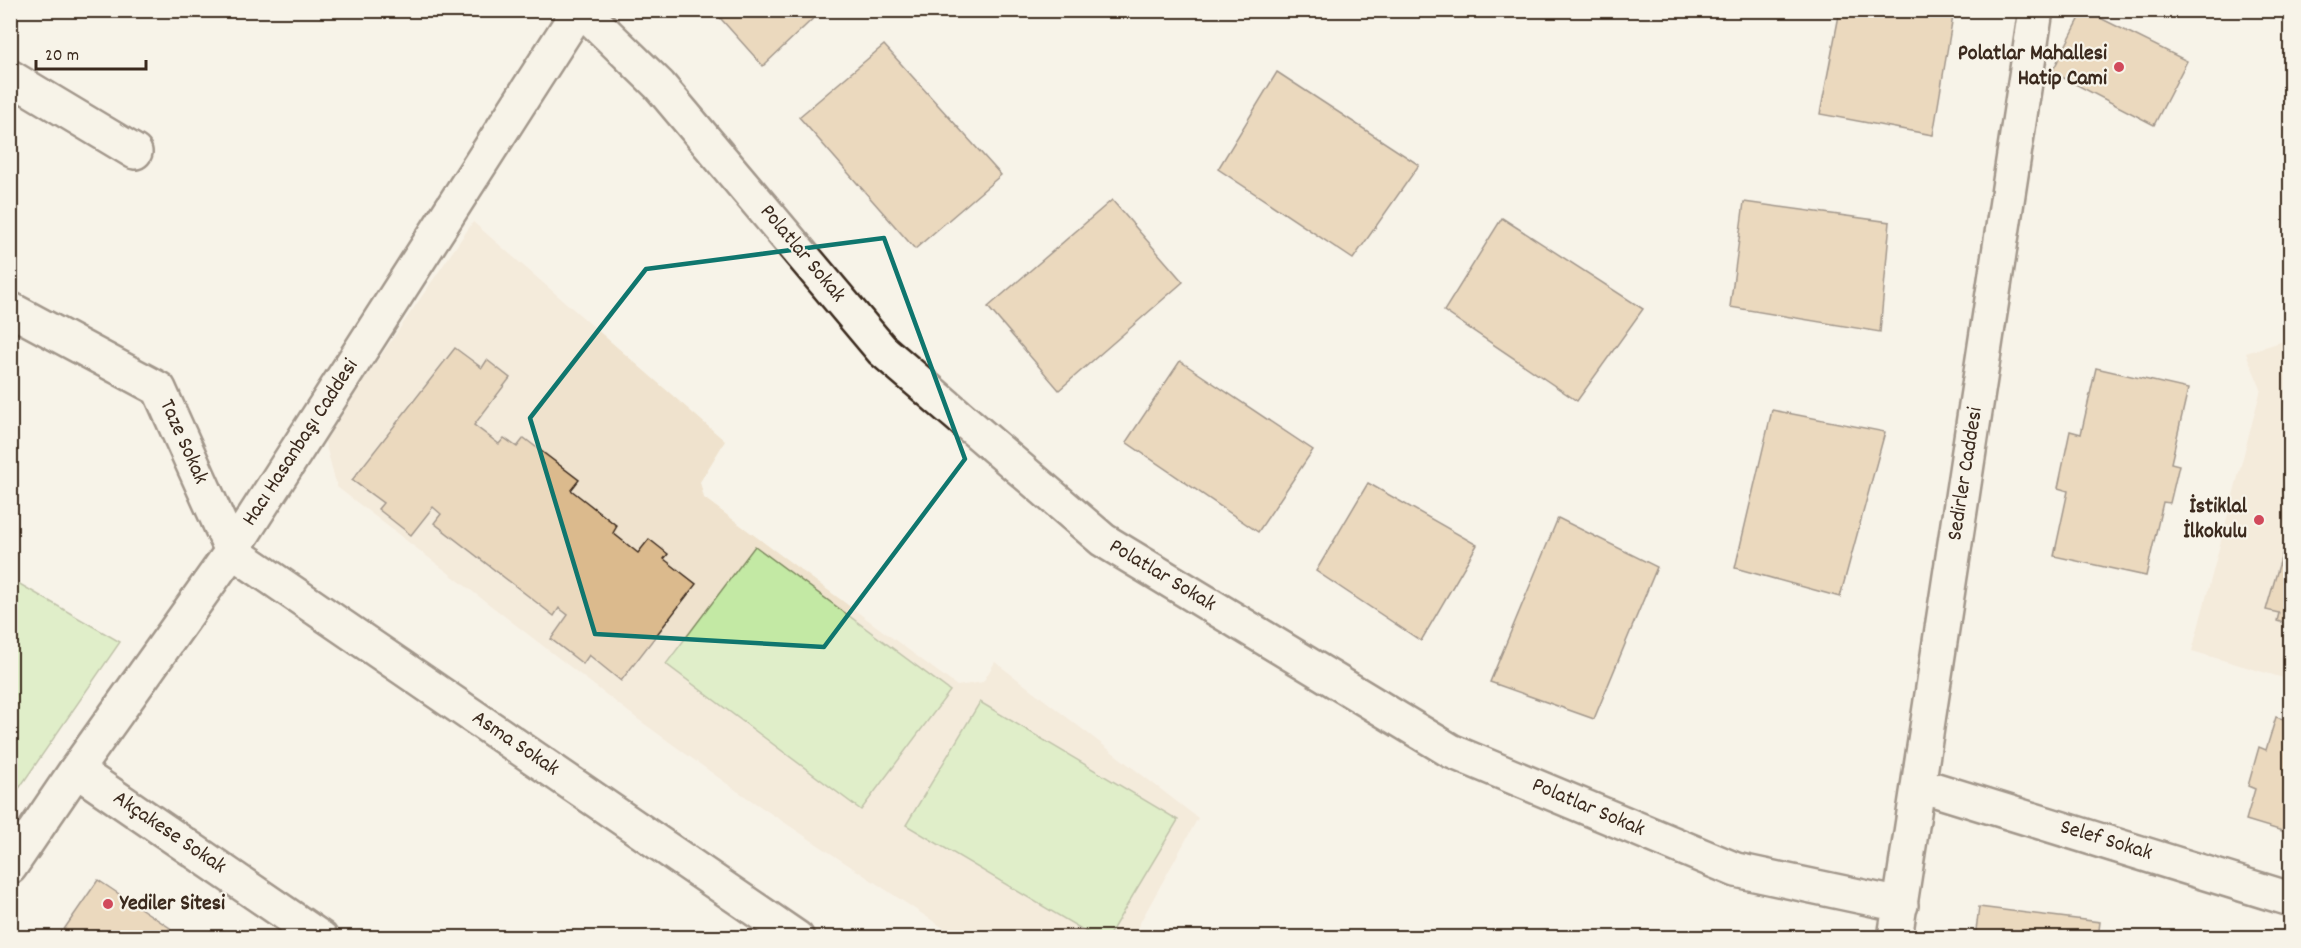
<svg xmlns="http://www.w3.org/2000/svg" width="2301" height="948" viewBox="0 0 2301 948" font-family="Dekko,sans-serif">
<rect width="100%" height="100%" fill="#f7f3e8"/>
<filter id="ink" filterUnits="userSpaceOnUse"><feTurbulence type="fractalNoise" baseFrequency=".0167" numOctaves="2"/><feDisplacementMap in="SourceGraphic" scale="12" xChannelSelector="R" yChannelSelector="G"/><feConvolveMatrix kernelMatrix="1 2 1 2 8 2 1 2 1" color-interpolation-filters="sRGB"/></filter>
<g filter="url(#ink)">
<!-- built -->
<path fill="#efe2cd" d="M473 222 725 441 700 482 704 498 957 686 983 682 995 662 1198 818 1132 937H957L737 791 639 720 337 487 324 438Z
M2290 339V680L2192 651 2261 389 2246 353Z"/>
<!-- green -->
<path fill="#c3e9a4" stroke="#7f8a61" stroke-width="1.5" d="M755 546 950 691 861 810 666 664Z
M11 579 120 642 11 800Z
M980 702 1178 820 1108 937H1095L906 825Z"/>
<!-- building -->
<path fill="#dbba8d" stroke="#3b2a1e" stroke-width="1.5" d="M713 10H822L763 66Z
M1840 10H1954L1933 135 1820 114Z
M2084 10 2187 61 2154 125 2052 72Z
M884 45 1001 175 915 249 799 117Z
M1277 72 1419 165 1353 259 1218 169Z
M1112 200 1183 282 1059 390 988 307Z
M1744 202 1890 222 1880 332 1730 307Z
M1502 218 1643 309 1577 401 1444 311Z
M455 348 482 368 487 360 510 378 474 425 499 444 504 438 517 447 524 438 579 480 571 490 617 526 613 533 638 553 649 539 668 554 664 559 696 584 621 681 589 655 583 664 551 639 568 615 559 608 554 616 434 523 441 514 433 507 411 535 378 509 383 503 352 480Z
M1180 361 1313 450 1258 532 1126 442Z
M2096 368 2188 389 2171 463 2179 465 2170 503 2163 502 2146 576 2054 556 2068 491 2058 488 2070 431 2081 434Z
M1772 410 1885 432 1840 597 1735 568Z
M1368 483 1477 545 1421 641 1316 571Z
M1558 518 1657 567 1594 719 1490 682Z
M2290 527V625L2277 621 2279 613 2266 610Z
M2276 717 2290 721V846L2286 844 2289 833 2246 820 2255 789 2248 786 2259 747 2266 750Z
M98 880 170 928 164 938H58Z
M1979 907 2100 922 2098 938H1975Z"/>
<g fill="none" stroke-linecap="round" stroke-linejoin="round">
<defs>
<path id="minor" d="M582 10 659 85 882 350 1103 540 1451 751 1736 870 1901 905
M10 77 135 152
M10 309 159 389 232 551 797 938
M76 770 321 938
M1920 785 2290 899
M10 867 76 770 232 551 579 10
M1895 938 2036 10"/>
</defs>
<!-- minor casing -->
<use href="#minor" stroke="#3b2a1e" stroke-width="38"/>
<!-- minor -->
<use href="#minor" stroke="#f7f3e8" stroke-width="33"/>
</g>
</g>
<!-- marked area -->
<path d="M0 0H2301V948H0ZM884 238 965 459 824 647 595 634 530 418 646 269Z" fill="#f7f3e8" fill-opacity=".55" fill-rule="evenodd"/>
<path fill="none" stroke="#0f766e" stroke-width="4.5" stroke-linejoin="round" d="M884 238 965 459 824 647 595 634 530 418 646 269Z"/>
<!-- markers -->
<g fill="#d1495b" stroke="#f7f3e8" stroke-width="2">
<circle cx="2119" cy="67" r="6"/>
<circle cx="2259" cy="520" r="6"/>
<circle cx="108" cy="904" r="6"/>
</g>
<g text-anchor="middle" dominant-baseline="central" stroke-width="4.5" stroke-linejoin="round" paint-order="stroke">
<!-- poi labels -->
<g font-size="22" font-weight="bold" fill="#3b2a1e" stroke="#f7f3e8" text-anchor="end">
<text x="2107" y="54">Polatlar Mahallesi<tspan x="2107" dy="25">Hatip Cami</tspan></text>
<text x="2247" y="507">İstiklal<tspan x="2247" dy="25">İlkokulu</tspan></text>
<text x="120" y="904" text-anchor="start">Yediler Sitesi</text>
</g>
<!-- street labels -->
<g font-size="22" fill="#3b2a1e" stroke="#f7f3e8">
<text transform="translate(802 254) rotate(50)">Polatlar Sokak</text>
<text transform="translate(183 442) rotate(66)">Taze Sokak</text>
<text transform="translate(301 443) rotate(-57)">Hacı Hasanbaşı Caddesi</text>
<text transform="translate(1966 474) rotate(-81)">Sedirler Caddesi</text>
<text transform="translate(1162 576) rotate(31)">Polatlar Sokak</text>
<text transform="translate(515 744) rotate(34)">Asma Sokak</text>
<text transform="translate(1588 808) rotate(23)">Polatlar Sokak</text>
<text transform="translate(169 833) rotate(34)">Akçakese Sokak</text>
<text transform="translate(2106 841) rotate(17)">Selef Sokak</text>
</g>
</g>
<!-- margin -->
<rect width="2301" height="948" fill="none" stroke="#f7f3e8" stroke-width="36"/>
<rect x="18" y="18" width="2265" height="912" fill="none" stroke="#3b2a1e" stroke-width="2" filter="url(#ink)"/>
<!-- scale -->
<path d="M36 60v9h110v-9" fill="none" stroke="#3b2a1e" stroke-width="3"/>
<text x="45" y="60" font-size="18" fill="#3b2a1e" stroke="#f7f3e8" stroke-width="4.5" paint-order="stroke">20 m</text>
</svg>
